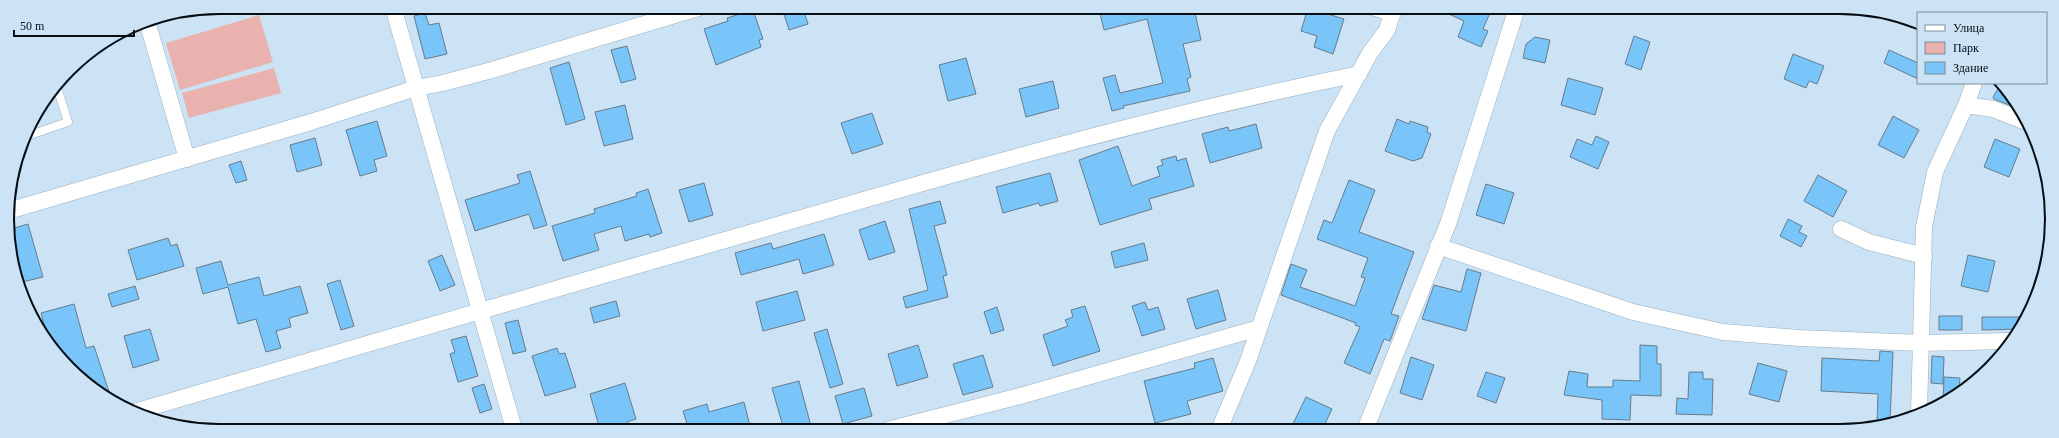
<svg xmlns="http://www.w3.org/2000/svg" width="2059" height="438" viewBox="0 0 2059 438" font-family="Georgia,serif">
<rect width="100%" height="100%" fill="#cbe3f5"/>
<!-- green -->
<path fill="#e9b2ae" d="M259 15 273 62 180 90 166 43Z
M274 68 281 93 189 118 182 93Z"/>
<!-- building -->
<path fill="#79c4f8" stroke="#667c8c" d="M782 8H803L808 24 789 30Z
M1123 8H1194L1201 40 1183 44 1191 77 1187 79 1190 91 1123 106 1124 108 1112 111 1103 78 1115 75 1120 93 1163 83 1147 19 1104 30 1100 14Z
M1308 8 1344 19 1333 54 1314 47 1317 36 1301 31Z
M1436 8H1492L1483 29 1488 31 1481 47 1458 37 1464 21Z
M753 10 763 39 759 40 761 47 716 65 704 29 728 21 727 18Z
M425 13 429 25 439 23 447 54 425 59 414 16Z
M1634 36 1650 42 1641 70 1625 64Z
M1535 37 1550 40 1545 63 1523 58 1526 44Z
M627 46 636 79 621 83 611 50Z
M1889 50 1918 63V79L1884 63Z
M1793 54 1824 66 1817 84 1809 81 1806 88 1784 79Z
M966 58 976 94 948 101 939 65Z
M569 62 585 119 566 125 550 68Z
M1568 78 1603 88 1595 115 1561 105Z
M1053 81 1059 108 1026 117 1019 89Z
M2001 84 2008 90 2017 108 1994 99 1993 97Z
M625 105 633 139 604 146 595 112Z
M872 113 883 144 852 154 841 123Z
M1893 116 1919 130 1904 158 1878 145Z
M1397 119 1409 124 1410 121 1428 127 1427 132 1431 134 1422 158 1413 161 1385 151Z
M377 121 387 156 374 160 377 171 360 176 346 130Z
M1256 124 1262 148 1210 163 1202 134 1228 127 1229 131Z
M1596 136 1609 142 1598 169 1570 157 1577 139 1592 145Z
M315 138 322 165 297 172 290 145Z
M1995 139 2020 149 2009 177 1984 167Z
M1118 146 1132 186 1160 176 1157 167 1163 165 1161 160 1176 156 1177 161 1186 158 1194 186 1149 199 1152 209 1100 225 1079 160Z
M241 161 247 180 236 183 229 165Z
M530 171 547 225 534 229 529 214 475 231 465 200 520 183 517 175Z
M1050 173 1058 201 1040 206 1039 203 1003 213 996 187Z
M1818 175 1847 191 1833 217 1804 201Z
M1349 180 1375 190 1359 232 1414 252 1391 314 1399 316 1390 341 1384 339 1370 374 1344 363 1360 327 1355 325 1356 323 1281 295 1291 264 1307 270 1300 287 1355 306 1365 278 1361 277 1368 258 1317 239 1324 220 1332 223Z
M704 183 713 215 689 222 679 190Z
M1486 184 1514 193 1504 224 1476 215Z
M648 189 662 233 650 237 649 234 625 241 621 226 594 234 599 250 563 261 552 226 595 213 594 209 637 196 636 193Z
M940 201 946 223 934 226 947 275 943 276 948 297 906 308 903 297 928 290 909 209Z
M1788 219 1802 226 1799 232 1807 236 1801 247 1780 236Z
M885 221 895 252 869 260 859 230Z
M28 224 43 277 18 283 11 229Z
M824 234 834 265 803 274 799 259 741 275 735 253 771 243 773 249Z
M168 238 171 246 177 244 184 266 137 280 128 250Z
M1144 243 1148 260 1115 268 1111 252Z
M442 255 455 285 440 291 428 261Z
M1968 255 1995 261 1988 292 1961 286Z
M221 261 228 285 259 277 264 296 300 286 308 313 289 318 291 327 276 331 281 348 266 352 256 319 238 324 228 287 203 294 196 268Z
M1467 269 1481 273 1466 331 1422 319 1434 285 1461 292Z
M340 280 354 326 341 330 327 284Z
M135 286 139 299 112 307 108 294Z
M1218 290 1226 320 1196 329 1187 299Z
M797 291 805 320 763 331 756 302Z
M616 301 620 316 594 323 590 308Z
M1145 302 1148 310 1158 307 1165 329 1142 336 1132 306Z
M74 304 86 348 94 346 111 398 60 359 55 345H52L48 339 41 313Z
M1085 306 1100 351 1053 366 1043 335 1068 326 1065 320 1073 317 1071 310Z
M997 307 1004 330 991 334 984 312Z
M1939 316H1962V330H1939Z
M1982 317H2019V329L1982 330Z
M518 320 526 351 513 354 505 323Z
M150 329 159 360 133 368 124 336Z
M827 329 843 384 830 388 814 333Z
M466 336 478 376 458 382 450 354 455 352 451 340Z
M918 345 928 377 897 386 888 354Z
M1640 345 1657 346V364H1661V396L1631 395 1630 420 1602 419V400L1564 395 1569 371 1588 374 1587 387H1613V380L1640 381Z
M557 348 559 354 565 353 576 387 545 396 532 356Z
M1880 351 1893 352 1890 421 1885 422H1877L1878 394 1821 391 1822 358 1879 361Z
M983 355 993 387 963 395 953 364Z
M1932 356 1944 357 1943 384 1931 383Z
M1411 357 1434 365 1422 400 1400 393Z
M1213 358 1223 391 1187 401 1191 414 1155 423 1144 381 1195 368 1194 363Z
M1758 363 1787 371 1779 402 1749 394Z
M1486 372 1505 378 1496 403 1477 396Z
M1689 372H1703V379H1713L1712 415 1676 414 1677 398 1688 399Z
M1944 377 1960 378 1959 391 1943 403Z
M799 381 812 430H784L772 388Z
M625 383 636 419 627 422 629 430H600L590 394Z
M484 384 492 409 480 413 472 388Z
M864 388 872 416 843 424 835 396Z
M1306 397 1332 409 1322 430H1290Z
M744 402 751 430H689L683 411 707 404 709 412Z"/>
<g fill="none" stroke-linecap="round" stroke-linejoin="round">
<defs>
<path id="service" d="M24 137 68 122 57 87"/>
<path id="minor" d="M393 7 514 429
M1375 8 1393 13
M147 21 187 159
M1966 105 1993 109 2024 121
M8 211 311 122 416 88 443 83 492 70 698 8
M1841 229 1869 242 1924 256
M1438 246 1633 312 1723 332 1799 338 1921 343 2010 341
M134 412C342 351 551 290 760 230 958 172 1157 115 1359 74
M1919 413 1924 227 1935 172 1966 105 1974 83
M887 430 1020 396 1259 328
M1219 430 1248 361 1327 131 1370 53 1387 30 1394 8
M1365 430 1448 224 1517 8"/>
</defs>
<!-- service casing -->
<use href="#service" stroke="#97aec0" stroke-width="9"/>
<!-- minor casing -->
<use href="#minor" stroke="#97aec0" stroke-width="17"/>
<!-- service -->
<use href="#service" stroke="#fff" stroke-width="8"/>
<!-- minor -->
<use href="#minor" stroke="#fff" stroke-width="16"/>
</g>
<!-- crop -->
<path d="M0 0H2059V438H0ZM219 14H1840A205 205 0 0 1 2045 219V219A205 205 0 0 1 1840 424H219A205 205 0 0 1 14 219V219A205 205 0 0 1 219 14Z" fill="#cbe3f5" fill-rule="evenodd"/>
<path fill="none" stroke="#060e14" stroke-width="2" d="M219 14H1840A205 205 0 0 1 2045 219V219A205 205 0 0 1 1840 424H219A205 205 0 0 1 14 219V219A205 205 0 0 1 219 14Z"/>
<!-- legend -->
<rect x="1917" y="12" width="130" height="72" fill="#cbe3f5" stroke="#7c8e9b"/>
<rect x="1925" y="25" width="20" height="6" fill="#ffffff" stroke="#7c8e9b"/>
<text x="1953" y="32" font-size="12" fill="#060e14">Улица</text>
<rect x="1925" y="42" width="20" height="12" fill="#e9b2ae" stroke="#7c8e9b"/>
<text x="1953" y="52" font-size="12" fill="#060e14">Парк</text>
<rect x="1925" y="62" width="20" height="12" fill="#79c4f8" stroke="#7c8e9b"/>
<text x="1953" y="72" font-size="12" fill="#060e14">Здание</text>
<!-- scale -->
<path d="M14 30v6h120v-6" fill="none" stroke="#060e14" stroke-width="2"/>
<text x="20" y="30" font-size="12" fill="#060e14" stroke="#cbe3f5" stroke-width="3" paint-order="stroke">50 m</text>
</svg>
